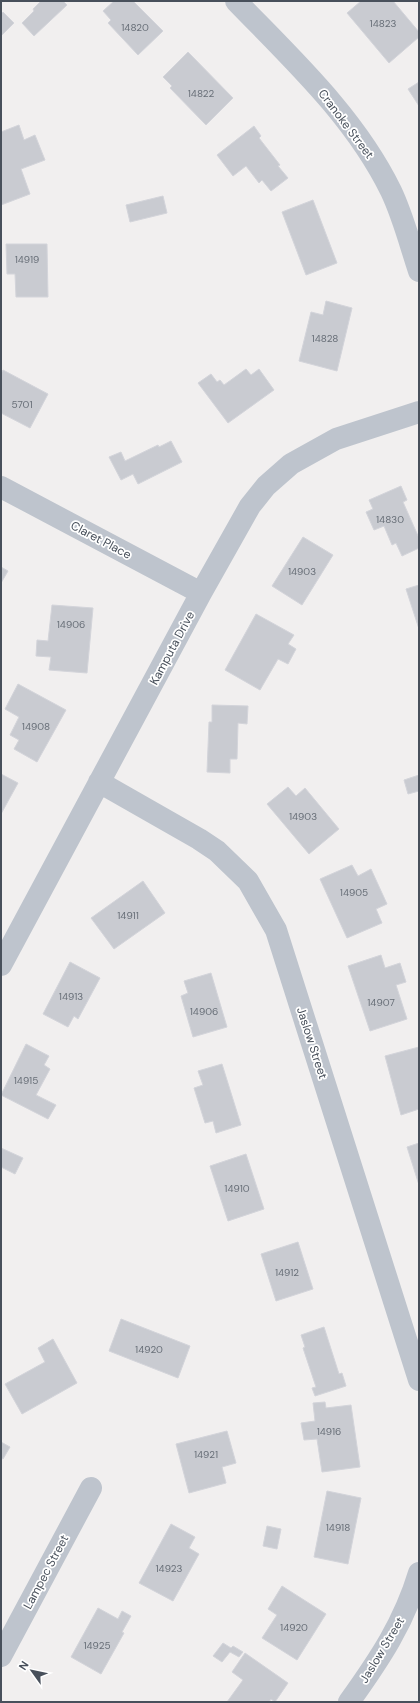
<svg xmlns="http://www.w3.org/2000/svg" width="420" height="1703" viewBox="0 0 420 1703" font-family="'DM Sans',sans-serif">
<rect width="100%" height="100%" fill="#f1efef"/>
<!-- building -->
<path fill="#c9cbd1" stroke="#d3d4da" d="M41 1H63L67 5 34 36 22 23 34 11 33 9Z
M114 1H133L163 31 138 55 108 23 111 20 103 11Z
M361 1H393L419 32V37L389 63 347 13Z
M3 12 14 23 1 36V14Z
M188 52 233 98 206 125 170 88 172 86 163 77Z
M419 82V106L408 89Z
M19 125 24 140 35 135 45 160 21 169 30 194 1 205V132Z
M254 126 261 136 259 138 280 165 278 166 288 178 271 191 262 180 259 183 246 166 233 176 217 155Z
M163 196 167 213 130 222 126 205Z
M313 200 337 263 306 275 282 212Z
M6 244H47L48 297H16L15 274H7Z
M326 301 352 308 337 371 299 361 311 312 323 315Z
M246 369 251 375 259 369 274 390 228 423 198 383 211 374 217 382 220 380 224 385Z
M3 370 48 394 30 428 1 413V373Z
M171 441 182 462 138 484 133 474 121 480 109 457 121 452 125 461 158 445 159 447Z
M401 486 407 500 403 502 419 538V548L402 556 396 543 392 545 384 526 374 530 366 512 373 509 369 500Z
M303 537 333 555 302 605 272 586Z
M1 567 8 571 1 583Z
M419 585V629L406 589Z
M52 605 93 608 87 673 49 670 51 657 36 656 37 640 48 641Z
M256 614 294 635 288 644 296 649 288 664 278 659 260 690 225 670Z
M18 684 66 710 37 762 14 749 19 740 10 735 19 717 5 709Z
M212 705 248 706 247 724 238 723 237 759H230V773L207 772 209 722H212Z
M1 774 18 783 1 814Z
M419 775V791L408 794 404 780Z
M288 787 296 796 305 788 339 829 309 854 267 804Z
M352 865 358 876 371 869 387 904 376 909 382 923 347 938 320 879Z
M143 881 165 913 114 949 91 918Z
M381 955 385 968 400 963 406 982 396 985 407 1019 370 1031 348 966Z
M70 962 100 978 78 1019 74 1016 68 1027 43 1014Z
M211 973 227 1027 193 1037 181 996 188 993 184 981Z
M26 1044 49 1056 44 1065 50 1069 36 1095 56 1105 48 1119 1 1095Z
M419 1047V1109L401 1115 385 1056Z
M222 1064 241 1125 216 1133 213 1121 205 1123 194 1088 203 1085 198 1071Z
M419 1143V1185L407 1147Z
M1 1148 23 1158 15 1174 1 1167Z
M246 1154 264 1209 228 1221 210 1166Z
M298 1242 313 1289 276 1301 261 1254Z
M121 1319 190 1346 178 1378 109 1351Z
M324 1327 339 1374 342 1373 346 1386 315 1396 312 1388 316 1387 303 1348 305 1347 301 1335Z
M53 1339 77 1383 22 1414 5 1384 45 1362 38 1348Z
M325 1402 326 1408 351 1405 360 1467 322 1472 317 1439 304 1440 301 1423 315 1421 313 1403Z
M227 1431 236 1463 222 1467 226 1483 189 1493 176 1444Z
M1 1442 10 1447 3 1459 1 1458Z
M327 1491 361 1498 348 1564 314 1557Z
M171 1524 195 1537 189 1548 199 1554 173 1601 139 1583Z
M267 1526 281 1529 277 1549 263 1546Z
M282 1586 326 1614 297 1660 262 1638 277 1615 268 1609Z
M98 1608 118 1619 122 1611 131 1616 122 1632 124 1633 101 1674 71 1657Z
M223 1643 231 1648 233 1646 243 1652 239 1657 230 1652 222 1662 213 1656Z
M245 1653 288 1683 275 1702 271 1699 269 1702H227L243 1680 232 1672Z"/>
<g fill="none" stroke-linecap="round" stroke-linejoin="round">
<!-- minor -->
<path stroke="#bec4cd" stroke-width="22" d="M236 1C292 59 355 117 391 191 403 216 410 244 419 271
M1 487 201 593
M99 782 199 839 217 851 248 881 276 930 419 1380
M1 965 201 593 250 506 266 486 291 464 336 439 419 412
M1 1656 91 1488
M349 1702C379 1660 404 1623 419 1573"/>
</g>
<g text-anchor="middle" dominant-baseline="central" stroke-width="3.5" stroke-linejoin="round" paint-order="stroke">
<!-- number labels -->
<g font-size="10" fill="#686f78">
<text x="383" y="23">14823</text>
<text x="135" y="27">14820</text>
<text x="201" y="93">14822</text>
<text x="27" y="259">14919</text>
<text x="325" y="338">14828</text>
<text x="22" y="404">5701</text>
<text x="390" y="519">14830</text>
<text x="302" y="571">14903</text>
<text x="71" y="624">14906</text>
<text x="36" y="726">14908</text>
<text x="303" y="816">14903</text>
<text x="354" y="892">14905</text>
<text x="128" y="915">14911</text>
<text x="71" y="996">14913</text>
<text x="381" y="1002">14907</text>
<text x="204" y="1011">14906</text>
<text x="26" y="1080">14915</text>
<text x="237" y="1188">14910</text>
<text x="287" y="1272">14912</text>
<text x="149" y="1349">14920</text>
<text x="329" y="1431">14916</text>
<text x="206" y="1454">14921</text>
<text x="338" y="1527">14918</text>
<text x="169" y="1568">14923</text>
<text x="294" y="1627">14920</text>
<text x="97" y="1645">14925</text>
</g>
<!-- street labels -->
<g font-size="12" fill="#48505b" stroke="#fff">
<text transform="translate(346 124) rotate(53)">Cranoke Street</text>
<text transform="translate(101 540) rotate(28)">Claret Place</text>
<text transform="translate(172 648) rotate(-62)">Kamputa Drive</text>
<text transform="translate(312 1043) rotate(72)">Jaslow Street</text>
<text transform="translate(46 1572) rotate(-62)">Lampec Street</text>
<text transform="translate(382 1650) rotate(-59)">Jaslow Street</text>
</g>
</g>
<!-- border -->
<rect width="420" height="1703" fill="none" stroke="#48505b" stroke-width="4"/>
<!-- north arrow -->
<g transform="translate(32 1671) rotate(303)" stroke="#ffffff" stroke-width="3" paint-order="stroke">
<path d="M0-3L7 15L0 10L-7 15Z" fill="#48505b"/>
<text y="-6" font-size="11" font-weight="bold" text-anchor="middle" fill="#48505b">N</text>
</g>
</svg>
